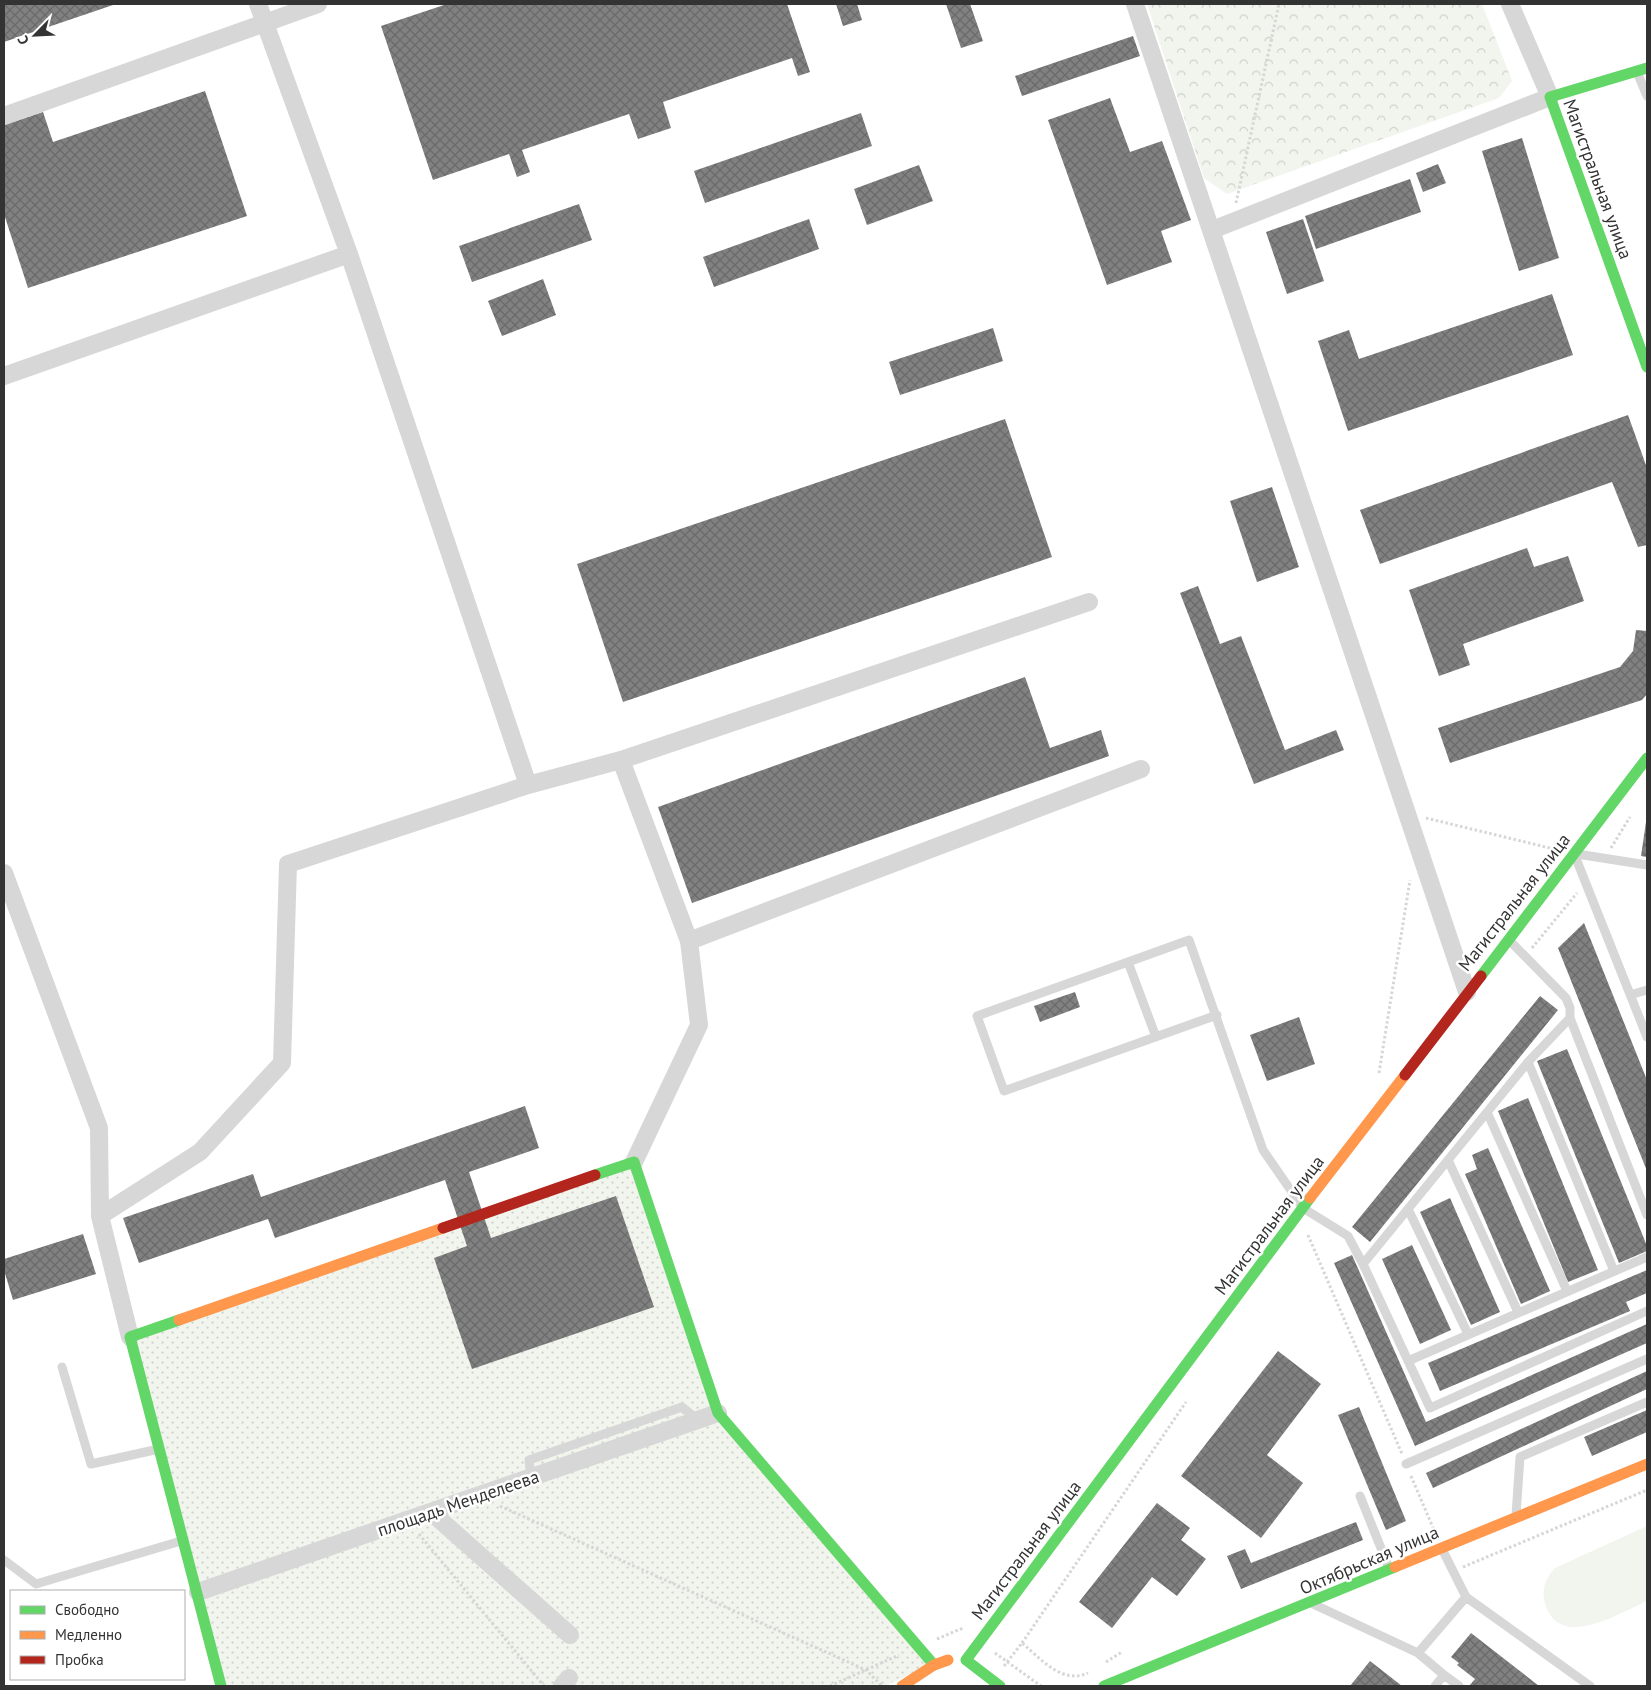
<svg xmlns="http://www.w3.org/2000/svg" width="1651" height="1690" viewBox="0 0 1651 1690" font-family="'PT Sans',sans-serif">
<defs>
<pattern id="forest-crowns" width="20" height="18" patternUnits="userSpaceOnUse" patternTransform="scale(1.25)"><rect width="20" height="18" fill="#f1f5ed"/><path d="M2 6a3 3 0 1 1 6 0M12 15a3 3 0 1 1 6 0" fill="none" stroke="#cfd2cc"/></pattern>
<pattern id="park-dots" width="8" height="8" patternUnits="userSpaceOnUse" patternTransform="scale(1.25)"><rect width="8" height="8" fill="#f1f5ed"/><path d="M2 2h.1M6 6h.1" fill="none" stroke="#cfd2cc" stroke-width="1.8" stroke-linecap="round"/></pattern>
<pattern id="building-cross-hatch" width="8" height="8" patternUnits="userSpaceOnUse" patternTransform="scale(1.25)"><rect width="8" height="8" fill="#818181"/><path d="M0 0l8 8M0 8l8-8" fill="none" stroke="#6a6a6a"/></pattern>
</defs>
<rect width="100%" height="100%" fill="#fff"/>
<!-- grass -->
<path fill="#f1f5ed" d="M1647 1526V1601C1619 1613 1559 1652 1545 1603 1541 1590 1546 1577 1555 1568Z"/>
<!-- forest -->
<path fill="url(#forest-crowns)" d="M1147 4H1482L1512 81 1499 98 1227 194 1204 178Z"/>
<!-- park -->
<path fill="url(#park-dots)" d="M634 1162 718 1413 933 1665 884 1686H223L130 1337Z"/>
<!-- building -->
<path fill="url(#building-cross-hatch)" d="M4 4H116L4 42Z
M447 4H787L810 72 798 76 792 58 663 102 671 128 638 139 629 114 522 150 530 172 517 177 509 154 433 180 381 26Z
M836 4H857L862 20 843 26Z
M946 4H970L983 41 961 48Z
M1133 36 1140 56 1022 96 1015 76Z
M205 91 247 216 28 288 4 214V125L43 112 53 142Z
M1110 98 1130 152 1162 141 1191 220 1161 231 1172 262 1107 285 1048 120Z
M861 113 872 146 705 203 694 171Z
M1522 138 1559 258 1519 271 1482 151Z
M1438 164 1446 183 1423 192 1416 173Z
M919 165 933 201 867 225 854 189Z
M1410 179 1421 212 1316 249 1305 216Z
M579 204 592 240 472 282 459 246Z
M809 219 819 249 714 287 703 257Z
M1303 219 1324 281 1287 294 1266 232Z
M543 279 556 315 502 336 488 301Z
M1552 294 1573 355 1348 431 1318 341 1349 330 1359 359Z
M993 328 1003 361 900 395 889 362Z
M1628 415 1647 468V545L1638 547 1612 482 1380 564 1360 510Z
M1005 419 1052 557 623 702 577 564Z
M1272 487 1299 567 1257 582 1230 501Z
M1527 548 1534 567 1568 556 1584 601 1463 644 1470 665 1439 676 1409 590Z
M1198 586 1220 644 1241 636 1285 750 1336 730 1344 750 1254 784 1180 593Z
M1636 630 1647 631V694L1642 700 1450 763 1438 728 1620 667 1633 651Z
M1025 677 1050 748 1101 730 1109 756 692 903 658 807Z
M1646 822H1647V857L1641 856Z
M1584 923 1647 1080V1171L1558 948Z
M1075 992 1080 1007 1040 1022 1034 1006Z
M1540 996 1558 1010 1370 1242 1352 1227Z
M1299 1017 1315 1064 1267 1081 1250 1035Z
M1567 1049 1647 1246V1251L1619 1263 1537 1061Z
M1528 1098 1598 1270 1568 1282 1498 1111Z
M525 1106 539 1148 469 1172 491 1238 616 1196 654 1307 472 1369 434 1258 467 1246 445 1180 275 1238 268 1219 139 1263 123 1218 253 1174 261 1197Z
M1488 1148 1550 1291 1521 1304 1465 1174 1477 1169 1472 1155Z
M1450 1198 1500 1312 1471 1325 1420 1212Z
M83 1234 96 1274 13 1300 4 1270V1259Z
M1412 1245 1451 1330 1420 1344 1382 1259Z
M1352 1255 1426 1422 1647 1324V1343L1415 1446 1334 1263Z
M1647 1270V1293L1626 1302 1630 1311 1440 1391 1428 1363Z
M1278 1351 1321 1384 1267 1455 1303 1483 1261 1538 1181 1476Z
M1647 1371V1389L1433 1488 1426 1473Z
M1359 1407 1406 1521 1386 1530 1338 1415Z
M1647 1410V1432L1592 1456 1584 1437Z
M1157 1503 1190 1528 1181 1540 1206 1559 1177 1596 1152 1577 1112 1628 1079 1602Z
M1356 1522 1363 1540 1241 1589 1227 1556 1245 1549 1251 1563Z
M1471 1633 1539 1686H1469L1475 1679 1457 1665 1459 1663 1451 1657Z
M1370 1661 1402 1686H1350Z"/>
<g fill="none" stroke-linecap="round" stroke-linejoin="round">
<!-- path -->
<path stroke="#d6d6d6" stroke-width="3" stroke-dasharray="2.5 2.5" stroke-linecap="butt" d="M1236 203 1279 4
M1426 818 1554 849
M1611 848 1630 817
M1532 948 1577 893
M1379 1073 1410 880
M1308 1235 1402 1454
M1411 1476 1434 1530
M500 1506 866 1670 882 1686
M419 1534 544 1686
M1463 1567 1647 1490
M937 1639 963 1628
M1022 1643 1186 1402
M995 1653 1041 1686
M1106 1662 1122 1652
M1004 1666 1022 1643C1040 1658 1062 1685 1088 1673
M830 1686 899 1655"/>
<!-- lane -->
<path stroke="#d7d7d7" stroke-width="9" d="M1637 72 1647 96
M1577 854 1647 865
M1575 856 1647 1037
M1128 962 977 1016 1004 1091 1217 1015
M1630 995 1647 990
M1570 1018 1647 1215
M1156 1037 1128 962 1189 940 1263 1150 1303 1208 1348 1236 1363 1264 1430 1408 1647 1311
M1528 1062 1614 1271
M1487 1112 1567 1291
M1448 1160 1518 1312
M1408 1209 1468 1334
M1363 1264 1528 1062 1570 1018V1008L1566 998 1509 940
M1408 1361 1647 1257
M62 1367 91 1464 159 1449
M1406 1464 1647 1359
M531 1478 529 1460 682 1407 698 1420
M1360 1496 1389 1568
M1516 1515 1520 1457 1647 1402
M1442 1549 1466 1597 1590 1686
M4 1560 36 1584 181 1541
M1313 1604 1418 1653 1444 1675 1435 1686
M1418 1653 1466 1597
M1444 1675 1459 1686"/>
<!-- street -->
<path stroke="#d7d7d7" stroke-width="18" d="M258 4 349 254 528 785 621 760 1089 602
M1135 4 1467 992
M4 116 318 4
M1212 230 1550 97 1510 4
M4 376 349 254
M621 760 689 941 699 1025 634 1162
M4 873 99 1128 100 1216 130 1337
M689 941 1141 769
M100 1216 200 1152 282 1063 288 864 528 785
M431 1512 570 1635
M198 1592 718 1413
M562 1686 569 1678"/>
<!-- fast -->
<path stroke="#63d668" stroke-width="11" d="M1647 68 1550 97 1647 367
M1481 976 1647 758
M595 1175 634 1162 718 1413 934 1665
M179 1320 130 1337 221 1686
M966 1660 1310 1198
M966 1660 1000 1686
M1104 1686 1395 1567"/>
<!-- slow -->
<path stroke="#ff974d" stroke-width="11" d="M1310 1198 1405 1075
M179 1320 443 1228
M1395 1567 1647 1464
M902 1686 934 1665 948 1660"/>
<!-- jam -->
<path stroke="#b3261e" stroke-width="11" d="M1405 1075 1481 976
M443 1228 595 1175"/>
</g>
<g text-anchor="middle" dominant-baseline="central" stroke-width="5" stroke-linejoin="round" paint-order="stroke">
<!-- street labels -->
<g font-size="18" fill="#333" stroke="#fff">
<text transform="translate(1598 179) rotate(70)">Магистральная улица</text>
<text transform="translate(1514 902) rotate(-52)">Магистральная улица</text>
<text transform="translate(1269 1225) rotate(-53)">Магистральная улица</text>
<text transform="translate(458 1503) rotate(-19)">площадь Менделеева</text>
<text transform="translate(1026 1550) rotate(-53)">Магистральная улица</text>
<text transform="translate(1369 1560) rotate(-23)">Октябрьская улица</text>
</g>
</g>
<!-- border -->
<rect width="1651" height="1690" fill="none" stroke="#333333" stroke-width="10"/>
<!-- legend -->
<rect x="10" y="1590" width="175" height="90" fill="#ffffff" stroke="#adadad"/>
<rect x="20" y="1606" width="25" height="8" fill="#63d668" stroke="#adadad"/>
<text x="55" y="1615" font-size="15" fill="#333333">Свободно</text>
<rect x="20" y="1631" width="25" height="8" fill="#ff974d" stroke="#adadad"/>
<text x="55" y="1640" font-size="15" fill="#333333">Медленно</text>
<rect x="20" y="1656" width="25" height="8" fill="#b3261e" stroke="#adadad"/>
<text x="55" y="1665" font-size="15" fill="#333333">Пробка</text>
<!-- north arrow -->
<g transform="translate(35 35) rotate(246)" stroke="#ffffff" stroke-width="4" paint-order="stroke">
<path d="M0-4L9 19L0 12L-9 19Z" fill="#333333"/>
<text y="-8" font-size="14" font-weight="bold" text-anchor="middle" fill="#333333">С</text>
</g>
</svg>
